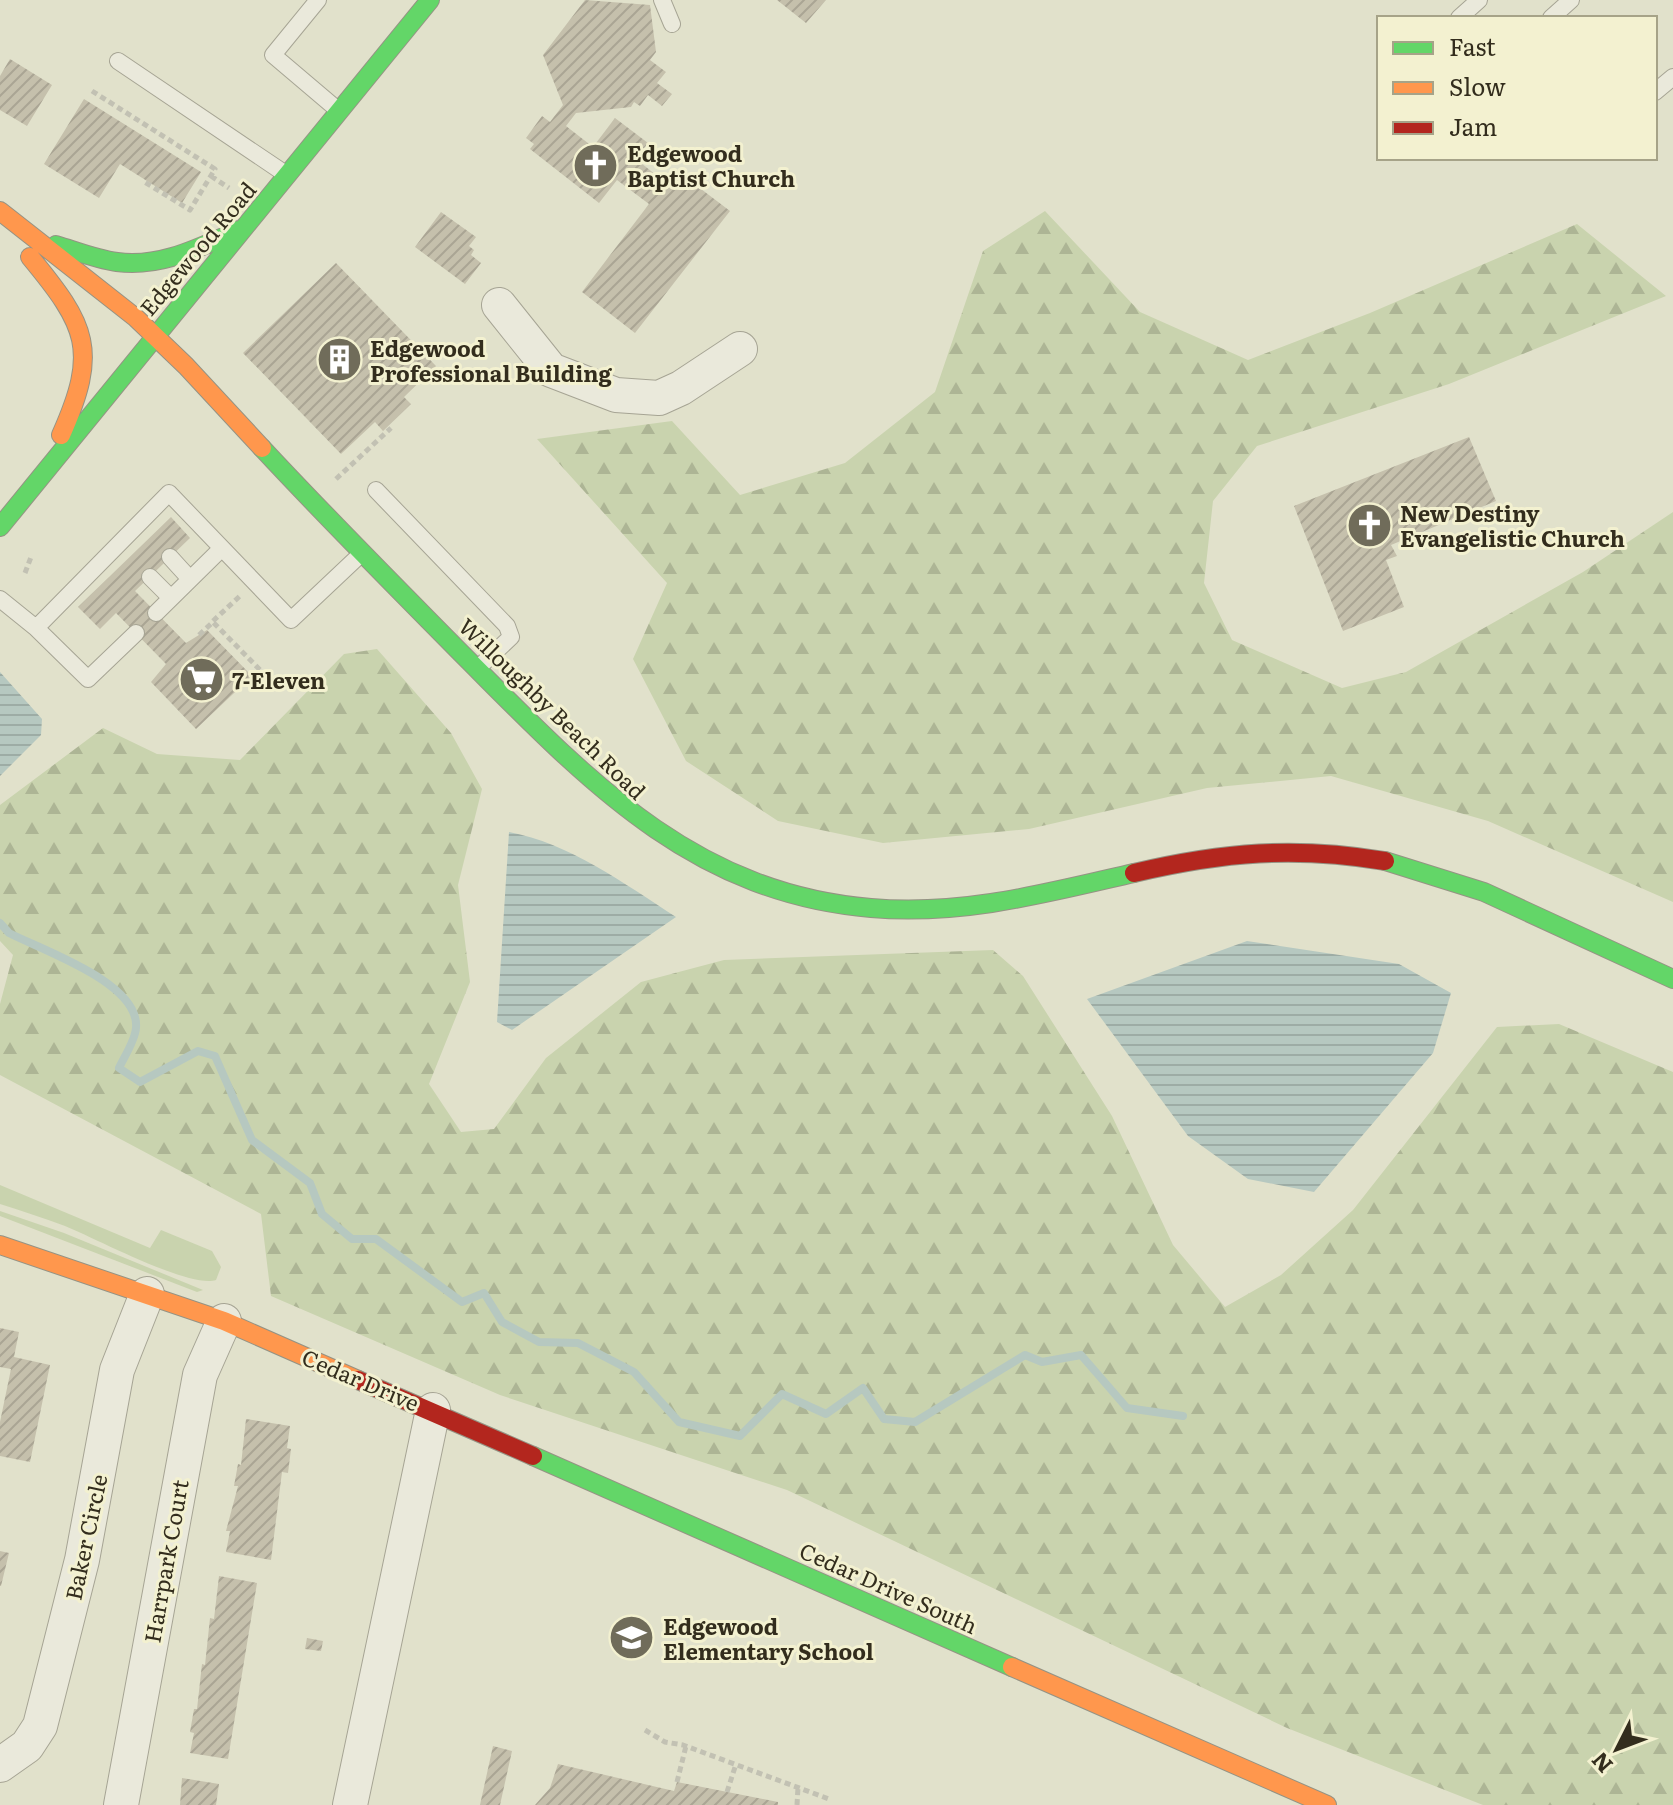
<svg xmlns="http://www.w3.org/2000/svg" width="1673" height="1805" viewBox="0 0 1673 1805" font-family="Literata,serif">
<defs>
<pattern id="forest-firs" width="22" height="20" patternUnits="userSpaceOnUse" patternTransform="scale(2)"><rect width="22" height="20" fill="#c9d3ae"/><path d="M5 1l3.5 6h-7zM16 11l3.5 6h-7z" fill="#adb595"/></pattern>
<pattern id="water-rules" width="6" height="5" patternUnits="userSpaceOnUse" patternTransform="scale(2)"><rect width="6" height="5" fill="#b6c8c0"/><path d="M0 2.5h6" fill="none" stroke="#9daca5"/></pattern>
<pattern id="building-hatch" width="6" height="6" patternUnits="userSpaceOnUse" patternTransform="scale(2)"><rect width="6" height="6" fill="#c5c0ac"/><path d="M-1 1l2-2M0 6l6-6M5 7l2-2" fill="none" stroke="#aaa594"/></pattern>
</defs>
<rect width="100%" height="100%" fill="#e1e1cb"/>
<!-- grass -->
<path fill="#c9d3ae" d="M0 1185 150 1248 161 1230 212 1251 221 1267 216 1280C190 1289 95 1238 65 1226 44 1218 22 1211 0 1204Z
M0 1211 64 1233 203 1290 197 1292 0 1216Z"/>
<!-- forest -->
<path fill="url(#forest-firs)" d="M1045 211 1140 312 1248 360 1370 313 1577 224 1666 296 1449 384 1257 446 1213 501 1204 583 1232 640 1342 688 1406 672 1583 572 1673 512V902L1488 821 1331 776 1207 788 1029 829 883 843 778 821 686 761 633 659 667 583 537 439 672 421 740 495 845 463 935 392 983 251Z
M377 649 451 733 482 789 458 885 470 982 429 1084 461 1132 494 1129 546 1058 641 982 724 960 993 950 1023 976 1112 1116 1173 1245 1225 1307 1281 1275 1353 1210 1497 1027 1559 1024 1673 1072V1805H1483L1287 1728 787 1490 500 1395 271 1296 261 1214 0 1075V1004L13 955 0 941V805L103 728 157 754 240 760 344 654Z"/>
<!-- water -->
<path fill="url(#water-rules)" d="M0 672 42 719 41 735 0 776Z
M509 832C569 843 625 884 676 917L512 1030 497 1022Z
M1247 941 1399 964 1451 993 1433 1053 1314 1192 1248 1179 1188 1136 1087 999Z"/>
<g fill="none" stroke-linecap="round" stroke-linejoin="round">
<!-- stream -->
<path stroke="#b6c8c0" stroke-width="8" d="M0 923 9 933C44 951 140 983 136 1028 135 1041 124 1057 119 1068L140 1082 198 1051 215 1056 252 1140 310 1183 322 1214 352 1239H376L462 1302 484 1293 502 1322 539 1342 578 1343 634 1372 679 1422 740 1436 782 1394 826 1414 863 1388 884 1419 915 1422 1025 1355 1042 1362 1081 1355 1127 1408 1183 1416"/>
</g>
<!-- building -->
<path fill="url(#building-hatch)" d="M585 0 650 5 656 52 650 60 666 72 657 83 672 94 662 106 648 95 640 106 634 102 631 107 576 113 566 126 593 147 615 118 648 143 636 159 666 183 676 170 730 211 635 333 582 292 649 204 617 180 599 203 530 149 534 144 526 138 542 116 550 122 563 105 543 55Z
M777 0H826L806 23Z
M10 59 52 85 27 126 0 110V76Z
M84 99 201 172 182 203 120 164 99 198 44 164Z
M441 212 476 237 469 246 474 250 471 255 481 263 465 284 415 247Z
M336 263 436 366 404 397 411 404 383 431 375 422 341 454 243 353Z
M1469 437 1496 501 1391 545 1397 556 1386 560 1404 607 1343 631 1294 506Z
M171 517 190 538 135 591 186 643 207 630 252 676 196 729 151 682 166 664 116 613 100 629 78 607Z
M0 1328 19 1332 14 1357 50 1365 30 1462 0 1456V1422L11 1369 0 1367Z
M246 1419 290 1426 287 1448 291 1449 288 1473 282 1472 271 1560 226 1552 230 1531H226L238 1486H234L238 1464 241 1465Z
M0 1551 9 1553 1 1586H0Z
M219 1576 257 1583 228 1759 190 1753 194 1733 190 1732 194 1709H197L202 1664 205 1665 210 1618 214 1619Z
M307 1638 323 1641 321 1651 305 1649Z
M493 1746 512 1751 500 1805H480Z
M558 1764 674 1791 677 1782 778 1802V1805H535L550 1788Z
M182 1778 219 1784 216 1805H180Z"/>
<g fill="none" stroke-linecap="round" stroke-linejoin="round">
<defs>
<path id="lane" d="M318 0 273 55 339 111
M662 0 672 24
M1459 18 1479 0
M1551 18 1571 0
M118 61 287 175
M1655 92 1673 77
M376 490 507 626 511 637 478 668
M170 557 190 579
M150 577 171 598
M0 599 36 628 169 493 291 620 361 554
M156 613 221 549
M36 628 88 679 136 633"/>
<path id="street" d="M499 305 551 370 616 395 659 398 681 388 740 349
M0 1765 27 1746 40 1726 82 1560 117 1370 147 1294
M121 1805 200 1375 224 1321
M350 1805 433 1410"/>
<path id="fast" d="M56 245C76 251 96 259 117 262 161 268 200 247 239 230
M262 448C327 518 394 585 461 653 582 774 689 893 871 908 962 916 1047 893 1134 873
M0 527 430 0
M1385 861 1484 892 1673 979
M533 1456 1012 1667"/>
<path id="slow" d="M0 211 136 318 186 366 262 448
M30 257C87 326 99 350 61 435
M0 1245 224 1321 358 1380
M1012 1667 1327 1805"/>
<path id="jam" d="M1134 873C1223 852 1295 846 1385 861
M358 1380 533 1456"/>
</defs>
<!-- lane casing -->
<use href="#lane" stroke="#a6a494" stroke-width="18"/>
<!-- street casing -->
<use href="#street" stroke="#a6a494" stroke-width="36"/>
<!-- fast casing -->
<use href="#fast" stroke="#959384" stroke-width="20"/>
<!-- slow casing -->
<use href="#slow" stroke="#959384" stroke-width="20"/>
<!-- jam casing -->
<use href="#jam" stroke="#959384" stroke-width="20"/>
<!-- path -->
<path stroke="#c2c1b3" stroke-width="5" stroke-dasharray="6 4" stroke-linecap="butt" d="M92 91 215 169 190 210 143 181
M211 176 229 188
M336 479 391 428
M25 573 31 557
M213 621 241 595
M199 635 213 622 264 674
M645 1730 665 1742 683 1745 829 1799
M677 1782 686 1746
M727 1792 736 1764
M797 1805 798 1787"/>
<!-- lane -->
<use href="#lane" stroke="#eae9db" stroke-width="16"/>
<!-- street -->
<use href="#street" stroke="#eae9db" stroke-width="34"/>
<!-- fast -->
<use href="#fast" stroke="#63d668" stroke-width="18"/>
<!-- slow -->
<use href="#slow" stroke="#ff974d" stroke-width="18"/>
<!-- jam -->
<use href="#jam" stroke="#b3261e" stroke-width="18"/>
</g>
<!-- icons -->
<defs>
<symbol id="church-disc" viewBox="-11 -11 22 22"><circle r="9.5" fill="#706c5a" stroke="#f3f1d0"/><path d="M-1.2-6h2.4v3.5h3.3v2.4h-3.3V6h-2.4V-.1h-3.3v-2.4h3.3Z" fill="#fff"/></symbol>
<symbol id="building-disc" viewBox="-11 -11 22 22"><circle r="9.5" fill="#706c5a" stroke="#f3f1d0"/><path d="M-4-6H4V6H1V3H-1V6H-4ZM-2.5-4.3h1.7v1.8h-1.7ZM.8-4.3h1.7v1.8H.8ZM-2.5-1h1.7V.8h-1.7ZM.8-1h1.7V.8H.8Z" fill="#fff"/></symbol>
<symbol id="supermarket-disc" viewBox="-11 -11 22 22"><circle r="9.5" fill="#706c5a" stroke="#f3f1d0"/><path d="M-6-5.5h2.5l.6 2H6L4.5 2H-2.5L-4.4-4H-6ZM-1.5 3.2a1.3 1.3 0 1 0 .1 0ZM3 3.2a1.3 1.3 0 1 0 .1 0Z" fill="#fff"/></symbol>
<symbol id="school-disc" viewBox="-11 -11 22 22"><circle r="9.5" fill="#706c5a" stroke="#f3f1d0"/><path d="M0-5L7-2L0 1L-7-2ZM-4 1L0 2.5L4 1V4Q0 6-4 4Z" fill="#fff"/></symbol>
</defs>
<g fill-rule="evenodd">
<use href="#church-disc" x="570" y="140" width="51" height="51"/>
<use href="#building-disc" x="314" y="334" width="51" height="51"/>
<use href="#church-disc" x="1344" y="500" width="51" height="51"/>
<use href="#supermarket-disc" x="176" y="654" width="51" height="51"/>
<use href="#school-disc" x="606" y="1612" width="51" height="51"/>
</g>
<g text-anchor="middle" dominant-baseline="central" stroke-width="6" stroke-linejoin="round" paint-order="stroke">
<!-- poi labels -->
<g font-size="22" font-weight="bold" fill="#332d1d" stroke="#f3f1d0" text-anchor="start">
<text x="627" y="152">Edgewood<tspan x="627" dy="25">Baptist Church</tspan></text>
<text x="370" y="347">Edgewood<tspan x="370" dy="25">Professional Building</tspan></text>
<text x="1400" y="512">New Destiny<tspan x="1400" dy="25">Evangelistic Church</tspan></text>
<text x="232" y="679">7-Eleven</text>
<text x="663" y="1625">Edgewood<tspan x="663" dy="25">Elementary School</tspan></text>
</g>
<!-- street labels -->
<g font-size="22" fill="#332d1d" stroke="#f3f1d0">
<text transform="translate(197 248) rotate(-50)">Edgewood Road</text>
<text transform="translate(553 708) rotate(44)">Willoughby Beach Road</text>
<text transform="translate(361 1379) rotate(23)">Cedar Drive</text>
<text transform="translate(85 1537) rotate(-78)">Baker Circle</text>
<text transform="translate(165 1561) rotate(-80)">Harrpark Court</text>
<text transform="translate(889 1587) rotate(24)">Cedar Drive South</text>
</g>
</g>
<!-- legend -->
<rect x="1377" y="16" width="280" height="144" fill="#f3f1d0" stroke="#a6a388" stroke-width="2"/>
<rect x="1393" y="42" width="40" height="12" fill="#63d668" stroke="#a6a388" stroke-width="2"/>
<text x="1449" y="56" font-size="24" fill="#332d1d">Fast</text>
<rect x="1393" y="82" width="40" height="12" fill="#ff974d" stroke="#a6a388" stroke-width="2"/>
<text x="1449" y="96" font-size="24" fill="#332d1d">Slow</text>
<rect x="1393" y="122" width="40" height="12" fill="#b3261e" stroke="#a6a388" stroke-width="2"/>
<text x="1449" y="136" font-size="24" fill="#332d1d">Jam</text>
<!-- north arrow -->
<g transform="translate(1617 1749) rotate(228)" stroke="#f3f1d0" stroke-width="6" paint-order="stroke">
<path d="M0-6L14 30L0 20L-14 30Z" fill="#332d1d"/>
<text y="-12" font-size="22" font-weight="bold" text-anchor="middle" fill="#332d1d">N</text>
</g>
</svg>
